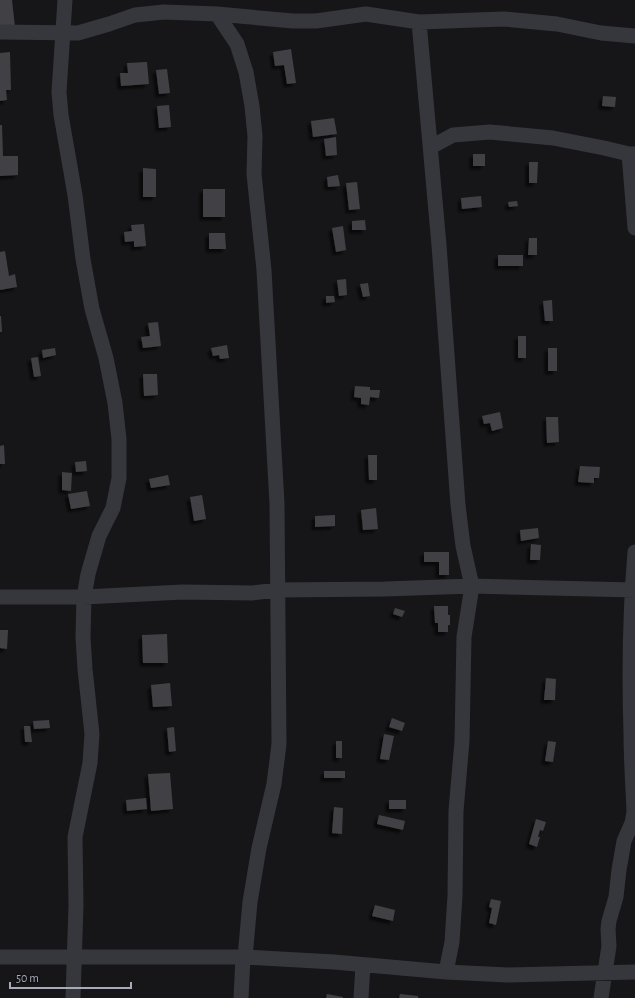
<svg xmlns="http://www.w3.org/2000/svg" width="635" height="998" viewBox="0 0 635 998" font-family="'Alegreya Sans',sans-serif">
<defs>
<filter id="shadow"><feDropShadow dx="-3.5" dy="3.5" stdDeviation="1" flood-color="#0009"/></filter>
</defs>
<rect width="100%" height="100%" fill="#161618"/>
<!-- building -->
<path fill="#404045" filter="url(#shadow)" d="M0 0H12L15 27 0 28Z
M291 49 296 83 287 84 284 65 275 66 273 52Z
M10 52 11 90H6L7 100 0 101V53Z
M147 62 149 84 121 86 120 73H128L127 63Z
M167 69 170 93 159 94 156 70Z
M603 96 616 97 615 107 602 106Z
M169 105 171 127 159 128 157 106Z
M334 118 337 134 313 137 311 121Z
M0 125H2L3 156H18V175L0 176Z
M336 137 337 155 326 156 324 139Z
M473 154H485V166H473Z
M529 162H538L537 183H529Z
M143 168 156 169V197H143Z
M338 175 340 186 328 187 327 177Z
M357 182 360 209 349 210 346 183Z
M203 189H225V217H203Z
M481 196 482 207 462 209 461 198Z
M517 201 518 206 509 207 508 202Z
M365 220 366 230H352V221Z
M144 224 146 246 134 247V241L125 242 124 232 132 231 131 225Z
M343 226 346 250 336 252 332 228Z
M209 233H225L226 249H209Z
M529 238H537V255H528Z
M5 251 9 276 15 274 17 287 0 290V252Z
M498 255H523V266H498Z
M346 279 347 295 339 296 337 280Z
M368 283 370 296 363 297 360 284Z
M326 296H334L335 302 326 303Z
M552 300 553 321H545L543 301Z
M0 316H1L2 332H0Z
M158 322 161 346 143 348 141 337 150 336 148 323Z
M518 336H526V358H518Z
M227 345 229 358 220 359 219 355 213 356 211 348Z
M55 348 56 355 43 358 42 350Z
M548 348H557V371H548Z
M38 357 41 376 34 377 31 358Z
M143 374H157L158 395 144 396Z
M355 386 370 387V390H380L379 398 370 397 369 405 361 404V398L354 397Z
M500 412 503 428 492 431 490 423 484 424 482 416Z
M546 417H558L559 442 547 443Z
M4 445 5 464H0V446Z
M368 455H377V480H369Z
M86 461 87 471 76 472 75 462Z
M580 466 600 467 599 478H594V483L578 482Z
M62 472 72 473 71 491 62 490Z
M168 475 170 485 151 488 149 479Z
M87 491 90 506 71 509 68 494Z
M202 495 206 519 194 521 190 497Z
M376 508 378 529 363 530 361 510Z
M335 515V526L315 527V516Z
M538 528 539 538 521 541 520 530Z
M531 544 541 545 540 560H530Z
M424 552H449V575H439V562H424Z
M434 606H448V615H450V625H448V632H438V623H435Z
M395 608 405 611 402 617 393 614Z
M0 630H8L7 649 0 648Z
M167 634 168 663H143L142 635Z
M546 678 556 679 555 700H544Z
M170 683 172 706 153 707 151 685Z
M392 718 405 723 402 731 389 727Z
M49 720 50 728 34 729 33 721Z
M24 726H30L32 742H25Z
M174 727 176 751 169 752 167 728Z
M384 734 394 736 389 760 380 759Z
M336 741H342V758H336Z
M548 741 556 742 553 762 545 761Z
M324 771H345V778H324Z
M170 773 173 809 151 811 148 774Z
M146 798 147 809 127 811 126 800Z
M389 800H406V809H389Z
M334 807 343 808 342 834 332 833Z
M379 815 405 821 403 830 377 824Z
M536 819 546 822 543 831 540 830 538 837H540L537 847 529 844Z
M491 899 501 901 496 925 489 923 492 908 489 907Z
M375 905 395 910 393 921 372 916Z
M327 994 343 997V998H326Z
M400 994 418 996V998H399Z"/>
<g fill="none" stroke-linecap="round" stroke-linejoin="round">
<!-- street -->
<path stroke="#36373d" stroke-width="15" d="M65 0 59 92 61 115 75 195 83 259 92 309 106 358 115 403 119 439V478L113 508 99 536 88 574 84 597 83 637 85 669 92 734 90 763 75 837 76 905 73 998
M217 14 237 44 246 72 252 106 255 136 254 174 264 270 277 504 279 744 274 784 259 848 250 902 245 957
M419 22 439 245 458 505 463 546 472 586 464 637 462 741 456 811 455 896 452 942 446 972
M0 32 78 33 109 24 135 15 164 12 217 14 293 21H316L366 14 419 22 504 19 557 24 601 33 635 36
M431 147 453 135 490 132 553 138 604 148 629 154H635
M629 154 635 228
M0 597H84L183 592 252 593 277 590 385 589 472 586 635 590
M0 957H245L334 962 446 972 508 975 635 972
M241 998 243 957
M361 998 363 965
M601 998 609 946 608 929 609 921 616 897 619 870 624 841 632 823 634 812C633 786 631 759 631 733 629 672 630 612 635 552"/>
</g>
<!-- scale -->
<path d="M10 982v6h121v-6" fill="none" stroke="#a7abb9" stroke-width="2"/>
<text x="16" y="982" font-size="12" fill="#a7abb9" stroke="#111113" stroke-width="3" paint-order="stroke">50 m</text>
</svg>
